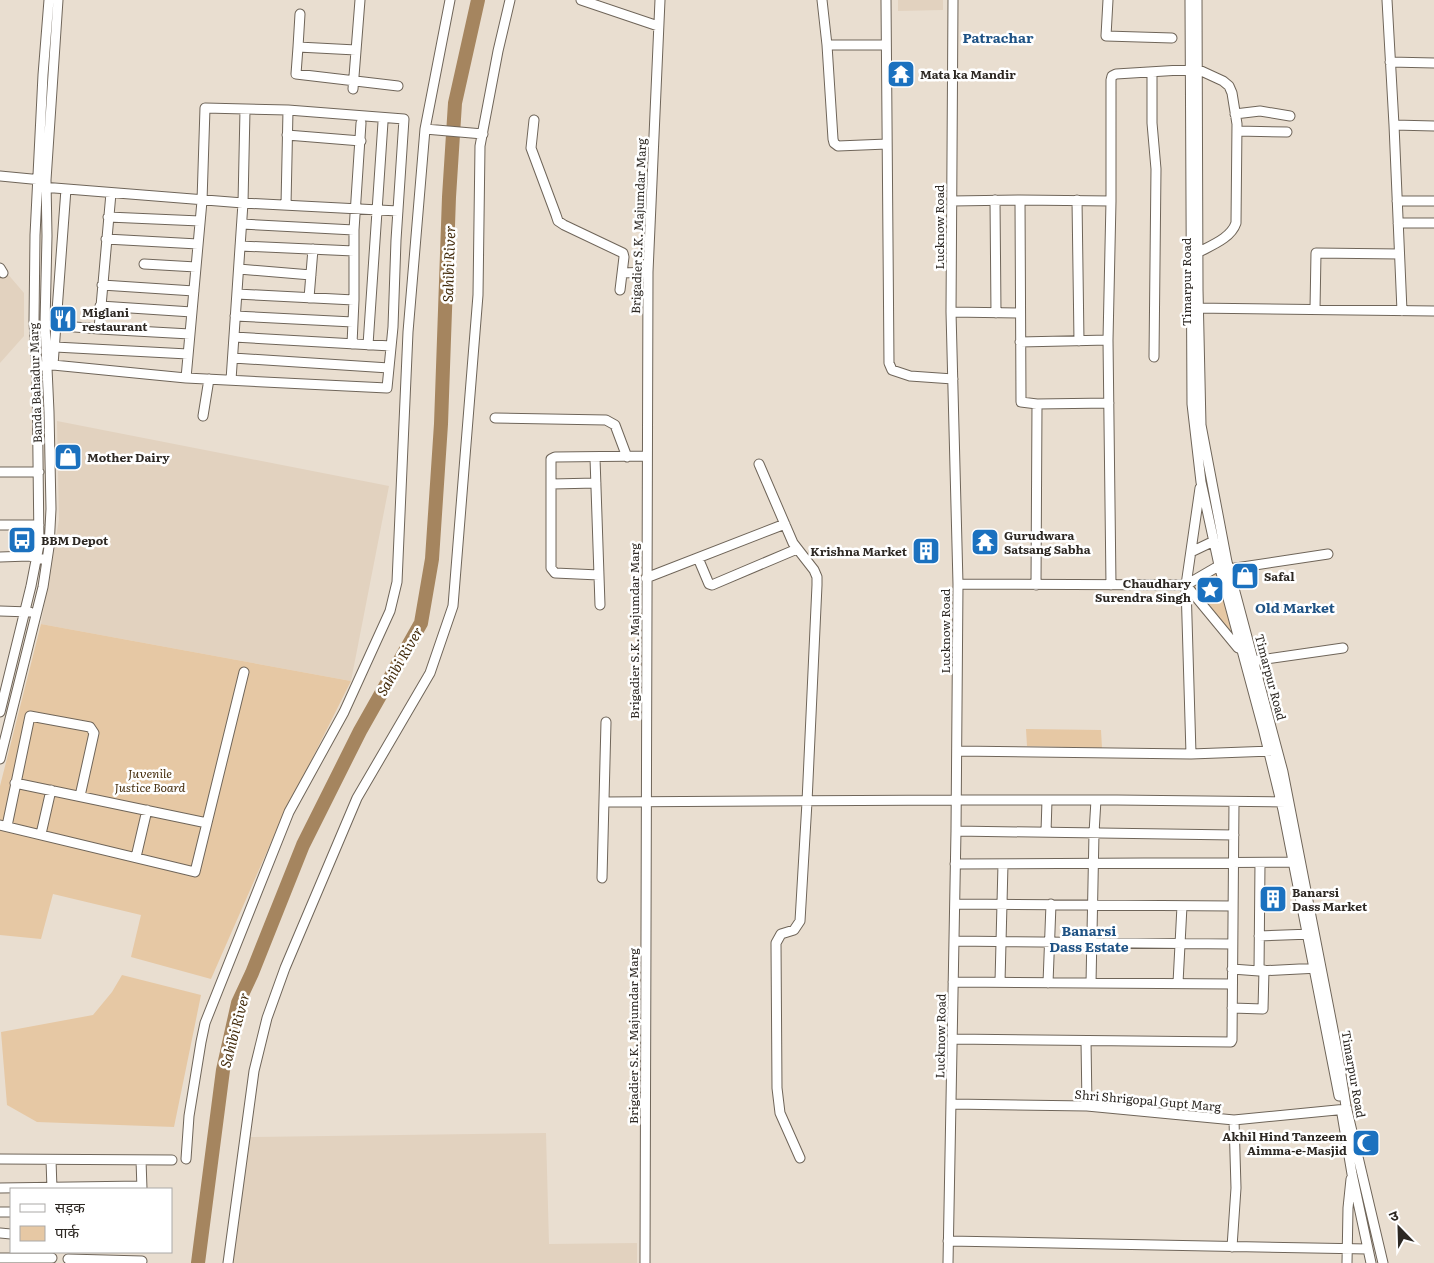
<svg xmlns="http://www.w3.org/2000/svg" width="1434" height="1263" viewBox="0 0 1434 1263" font-family="Literata,'Noto Sans Devanagari',serif">
<rect width="100%" height="100%" fill="#e9ded0"/>
<!-- built -->
<path fill="#e2d2bf" d="M898 0H943V10L898 11Z
M0 265 24 293V336L0 363Z
M57 421 389 486 351 681 41 624 59 520Z
M546 1133 549 1244 637 1243V1263H233L250 1137Z"/>
<!-- green -->
<path fill="#e6c8a4" d="M1217 572 1231 630 1228 631 1192 587Z
M41 624 351 681 276 831 211 979 131 957 141 915 53 894 41 939 0 935V786Z
M1026 729 1101 730 1102 748 1027 746Z
M122 975 201 995 174 1127 37 1122 7 1105 1 1032 93 1015 112 992Z"/>
<g fill="none" stroke-linecap="round" stroke-linejoin="round">
<!-- river -->
<path stroke="#a5855f" stroke-width="14" d="M198 1263 223 1070 238 1003 252 973 303 845 360 731 421 623 432 559 441 424 449 197 455 103 478 0"/>
<defs>
<path id="minor" d="M581 0 658 26
M822 0 827 45 833 139 834 143 838 146 887 144
M886 0 889 363 892 370 910 376 953 379
M1108 0 1106 36 1172 38
M1190 0 1192 404 1201 482 1219 565 1263 728 1283 810 1339 1096
M1197 0 1198 290 1201 425 1227 562 1283 772 1337 1050 1346 1106 1383 1263
M1387 0 1394 125 1402 311
M300 14 298 47 356 50
M827 45H886
M298 47 296 74 398 86
M1390 62 1434 63
M1152 72V123L1156 169 1154 357
M353 89 360 0
M1235 114 1260 111 1290 116
M534 120 531 148 556 215 558 221 564 225 623 253 624 257 620 290
M1394 125 1434 126
M425 129 483 134
M1237 131 1287 132
M287 135 361 141
M0 176 42 180
M42 187 243 203 398 211
M995 200 996 313
M1020 200 1021 402 1037 404 1109 403
M1077 200 1079 341
M952 201 1020 200 1111 201
M1397 201H1434
M286 205 288 110
M108 217 200 221
M1398 223H1434
M242 224 354 230
M106 239 198 244
M240 246 354 251
M144 264 196 267
M0 268 3 273
M239 269 311 275
M623 273 648 272
M102 285 194 291
M237 294 354 300
M309 298 313 249
M100 306 192 312
M1194 308 1434 311
M1315 309 1316 253 1399 254
M951 312 1020 313
M235 316 353 322
M51 325 99 329 190 334
M99 329 111 193
M234 337 391 346
M1020 342 1108 340
M352 344 354 300V230L361 123
M368 345 383 122
M55 347 188 354
M233 358 389 368
M53 365 66 189
M37 366 53 365 186 378 387 388 393 327 396 240 404 119 288 110 205 108 202 201 186 378
M231 380 243 203 245 110
M203 416 209 379
M495 418 606 420 615 425 627 457
M595 458 600 605
M759 464 793 543 814 570 817 577V585L807 802 800 921 794 930 781 934 776 943 777 1088 780 1113 800 1158
M0 472H39
M552 484 596 483
M0 525H39
M1191 552 1214 541
M0 557 29 556 42 559
M698 558 709 584 712 585 797 549
M1229 569 1328 554
M599 575 555 573 551 568V459L555 457 647 456
M646 578 785 524
M958 584 1186 585 1238 648
M1036 585 1037 404
M1111 585 1108 340 1111 201V80L1112 76 1116 74 1197 69 1223 81 1229 86 1232 93 1237 124 1236 223C1231 238 1212 245 1199 252H1195
M1186 585 1222 564
M0 611 30 612
M1253 661 1343 648
M0 712 31 586 39 545 37 374 34 322 35 235 43 75 49 0
M957 751 1191 754 1274 751
M1191 754 1186 585 1200 488
M0 759 43 587 49 547 51 509 49 412 45 324 47 236 46 180 58 0
M15 783 207 823
M604 802 956 800H1117L1286 802
M0 825 195 872 244 672
M7 826 30 716 90 727 94 733 80 796
M956 831 1234 835
M1046 832 1047 800
M41 834 51 790
M136 857 147 810
M955 864 1298 862
M602 878 606 722
M955 904 1233 906
M1259 936 1312 934
M954 941 1232 944
M1232 969 1259 971 1319 968
M1259 971 1260 863
M953 982 1232 984
M1000 982 1003 864
M1048 983 1051 904
M1091 983 1094 833 1096 800
M1178 983 1182 906
M1232 1008 1263 1009 1264 970
M952 1039 1231 1042 1232 1040 1234 802
M1086 1041 1087 1106
M951 1104 1087 1106 1234 1120 1347 1109
M1342 1114 1352 1174 1371 1263
M0 1159 172 1160
M186 1159 189 1116 201 1042 205 1023 289 812 344 712 390 611 397 582 408 332 425 129 450 0
M51 1160 52 1189
M141 1160 142 1189
M0 1188 142 1186
M0 1212H11
M0 1233 11 1234
M948 1241 1368 1249
M1232 1247 1236 1188 1234 1120
M0 1258H52
M68 1259 142 1261
M228 1263 254 1071 267 1018 285 968 357 798 430 673 453 606 478 295 480 146 498 51 510 0
M645 1263 648 272 660 0
M948 1263 956 831 958 584 951 312 953 0
M1347 1263 1348 1208 1351 1179"/>
</defs>
<!-- minor casing -->
<use href="#minor" stroke="#6f6559" stroke-width="11"/>
<!-- minor -->
<use href="#minor" stroke="#fff" stroke-width="9"/>
</g>
<!-- icons -->
<defs>
<symbol id="temple-square" viewBox="-11 -11 22 22"><rect x="-9" y="-9" width="18" height="18" rx="4" fill="#1b71bf" stroke="#fff"/><path d="M0-6L5-2H3V0L6.5 2.5H4V6H1.5V3h-3V6H-4V2.5H-6.5L-3 0V-2H-5Z" fill="#fff"/></symbol>
<symbol id="restaurant-square" viewBox="-11 -11 22 22"><rect x="-9" y="-9" width="18" height="18" rx="4" fill="#1b71bf" stroke="#fff"/><path d="M-5-6h1v4h1v-4h1v4h1v-4h1v5L-1.5 .5V6h-2V.5L-5-1ZM5-6V6H3V1.5H1.5Q1.5-4 5-6Z" fill="#fff"/></symbol>
<symbol id="shop-square" viewBox="-11 -11 22 22"><rect x="-9" y="-9" width="18" height="18" rx="4" fill="#1b71bf" stroke="#fff"/><path d="M-5-2.5h2.3a2.7 3.5 0 0 1 5.4 0H5L5.5 6h-11ZM-1.5-2.5h3a1.5 2.3 0 0 0-3 0Z" fill="#fff"/></symbol>
<symbol id="bus-square" viewBox="-11 -11 22 22"><rect x="-9" y="-9" width="18" height="18" rx="4" fill="#1b71bf" stroke="#fff"/><path d="M-5-6H5V4H4V6H2V4H-2V6H-4V4H-5ZM-3.5-4V0h7V-4ZM-3.5 1.2v1.5H-2V1.2ZM2 1.2v1.5H3.5V1.2Z" fill="#fff"/></symbol>
<symbol id="building-square" viewBox="-11 -11 22 22"><rect x="-9" y="-9" width="18" height="18" rx="4" fill="#1b71bf" stroke="#fff"/><path d="M-4-6H4V6H1V3H-1V6H-4ZM-2.5-4.3h1.7v1.8h-1.7ZM.8-4.3h1.7v1.8H.8ZM-2.5-1h1.7V.8h-1.7ZM.8-1h1.7V.8H.8Z" fill="#fff"/></symbol>
<symbol id="sight-square" viewBox="-11 -11 22 22"><rect x="-9" y="-9" width="18" height="18" rx="4" fill="#1b71bf" stroke="#fff"/><path d="M0-6L1.8-2.2L6-1.7L2.9 1.2L3.7 5.4L0 3.3L-3.7 5.4L-2.9 1.2L-6-1.7L-1.8-2.2Z" fill="#fff"/></symbol>
<symbol id="mosque-square" viewBox="-11 -11 22 22"><rect x="-9" y="-9" width="18" height="18" rx="4" fill="#1b71bf" stroke="#fff"/><path d="M3.5-4.9A6 6 0 1 0 3.5 4.9A5 5 0 1 1 3.5-4.9Z" fill="#fff"/></symbol>
</defs>
<g fill-rule="evenodd">
<use href="#temple-square" x="885" y="58" width="32" height="32"/>
<use href="#restaurant-square" x="47" y="303" width="32" height="32"/>
<use href="#shop-square" x="52" y="441" width="32" height="32"/>
<use href="#bus-square" x="6" y="524" width="32" height="32"/>
<use href="#temple-square" x="969" y="526" width="32" height="32"/>
<use href="#building-square" x="910" y="535" width="32" height="32"/>
<use href="#shop-square" x="1229" y="560" width="32" height="32"/>
<use href="#sight-square" x="1194" y="574" width="32" height="32"/>
<use href="#building-square" x="1257" y="883" width="32" height="32"/>
<use href="#mosque-square" x="1350" y="1127" width="32" height="32"/>
</g>
<g text-anchor="middle" dominant-baseline="central" stroke-width="5" stroke-linejoin="round" paint-order="stroke">
<!-- poi labels -->
<g font-size="12" font-weight="bold" fill="#2d2823" stroke="#fff" text-anchor="start">
<text x="920" y="74">Mata ka Mandir</text>
<text x="82" y="312">Miglani<tspan x="82" dy="14">restaurant</tspan></text>
<text x="87" y="457">Mother Dairy</text>
<text x="1004" y="535">Gurudwara<tspan x="1004" dy="14">Satsang Sabha</tspan></text>
<text x="41" y="540">BBM Depot</text>
<text x="907" y="551" text-anchor="end">Krishna Market</text>
<text x="1264" y="576">Safal</text>
<text x="1191" y="583" text-anchor="end">Chaudhary<tspan x="1191" dy="14">Surendra Singh</tspan></text>
<text x="1292" y="892">Banarsi<tspan x="1292" dy="14">Dass Market</tspan></text>
<text x="1347" y="1136" text-anchor="end">Akhil Hind Tanzeem<tspan x="1347" dy="14">Aimma-e-Masjid</tspan></text>
</g>
<!-- street labels -->
<g font-size="12" fill="#2d2823" stroke="#fff">
<text transform="translate(638 226) rotate(-88)">Brigadier S.K. Majumdar Marg</text>
<text transform="translate(939 227) rotate(-90)">Lucknow Road</text>
<text transform="translate(1186 282) rotate(-90)">Timarpur Road</text>
<text transform="translate(35 383) rotate(-92)">Banda Bahadur Marg</text>
<text transform="translate(634 631) rotate(-90)">Brigadier S.K. Majumdar Marg</text>
<text transform="translate(945 631) rotate(-90)">Lucknow Road</text>
<text transform="translate(1271 677) rotate(75)">Timarpur Road</text>
<text transform="translate(633 1036) rotate(-90)">Brigadier S.K. Majumdar Marg</text>
<text transform="translate(940 1036) rotate(-89)">Lucknow Road</text>
<text transform="translate(1354 1074) rotate(80)">Timarpur Road</text>
<text transform="translate(1148 1100) rotate(5)">Shri Shrigopal Gupt Marg</text>
</g>
<!-- park labels -->
<g font-size="12" font-style="italic" fill="#472f0f" stroke="#fff">
<text x="150" y="773">Juvenile<tspan x="150" dy="14">Justice Board</tspan></text>
</g>
<!-- neighbourhood labels -->
<g font-size="14" font-weight="bold" fill="#1e5284" stroke="#fff">
<text x="998" y="37">Patrachar</text>
<text x="1295" y="607">Old Market</text>
<text x="1089" y="930">Banarsi<tspan x="1089" dy="16">Dass Estate</tspan></text>
</g>
<!-- water labels -->
<g font-size="14" font-style="italic" fill="#432b0b" stroke="#fff">
<text transform="translate(448 264) rotate(-88)">Sahibi River</text>
<text transform="translate(399 661) rotate(-60)">Sahibi River</text>
<text transform="translate(234 1030) rotate(-75)">Sahibi River</text>
</g>
</g>
<!-- legend -->
<rect x="10" y="1188" width="162" height="65" fill="#ffffff" stroke="#aba9a7"/>
<rect x="20" y="1204" width="25" height="8" fill="#ffffff" stroke="#aba9a7"/>
<text x="55" y="1213" font-size="15" fill="#2d2823">सड़क</text>
<rect x="20" y="1226" width="25" height="15" fill="#e6c8a4" stroke="#aba9a7"/>
<text x="55" y="1238" font-size="15" fill="#2d2823">पार्क</text>
<!-- north arrow -->
<g transform="translate(1399 1228) rotate(337)" stroke="#ffffff" stroke-width="4" paint-order="stroke">
<path d="M0-4L9 19L0 12L-9 19Z" fill="#2d2823"/>
<text y="-8" font-size="14" font-weight="bold" text-anchor="middle" fill="#2d2823">उ</text>
</g>
</svg>
